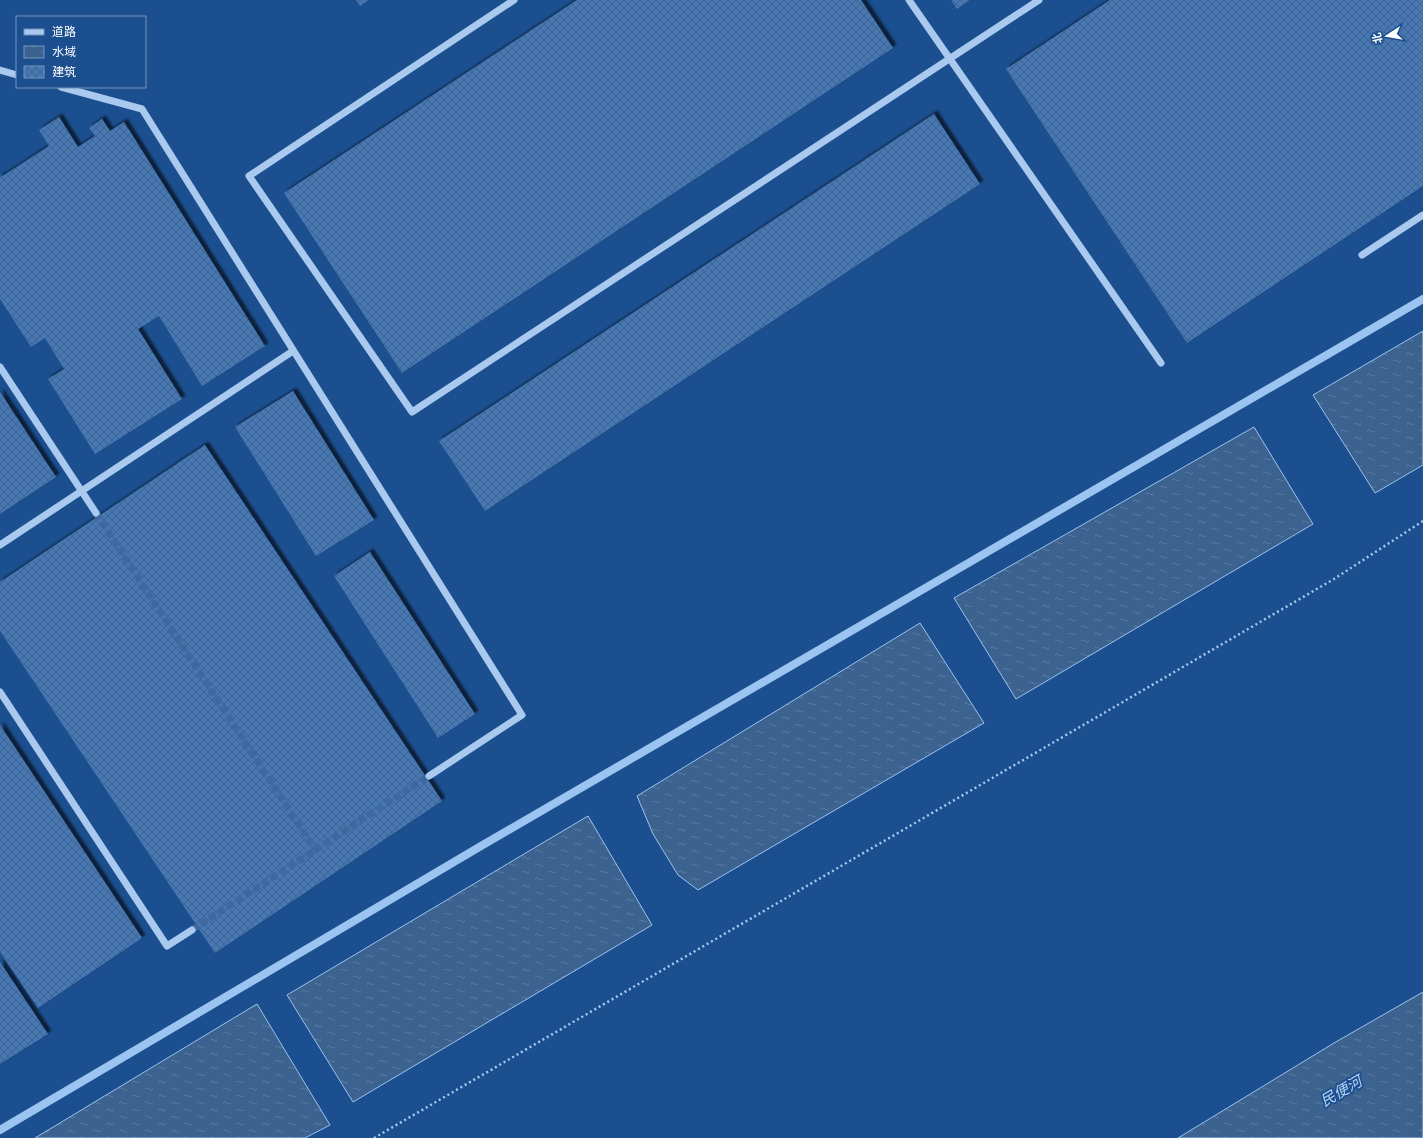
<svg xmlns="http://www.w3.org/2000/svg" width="1423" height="1138" viewBox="0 0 1423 1138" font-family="'PT Sans','Noto Sans SC',sans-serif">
<defs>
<pattern id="water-ripples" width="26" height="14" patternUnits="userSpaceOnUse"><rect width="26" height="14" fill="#3c6290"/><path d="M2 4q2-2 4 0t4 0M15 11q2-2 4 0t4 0" fill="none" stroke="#597aa1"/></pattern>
<pattern id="building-cross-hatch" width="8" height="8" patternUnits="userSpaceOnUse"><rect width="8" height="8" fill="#4478b7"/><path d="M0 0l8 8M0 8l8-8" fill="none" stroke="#486282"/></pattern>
<filter id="shadow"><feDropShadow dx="3.5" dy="-3.5" stdDeviation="1" flood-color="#0009"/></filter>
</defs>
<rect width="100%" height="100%" fill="#1b4f8f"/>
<!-- water -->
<path fill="url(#water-ripples)" stroke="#9cc4f0" d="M1423 331V465L1375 493 1313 395Z
M1254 427 1313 524 1016 699 954 598Z
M920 623 984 723 698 890 678 875 653 834 637 796Z
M588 816 652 925 353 1102 287 995Z
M1423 992V1138H1178L1334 1043Z
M257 1004 330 1125 305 1138H35Z"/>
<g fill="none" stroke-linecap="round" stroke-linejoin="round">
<!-- stream -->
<path stroke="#9cc4f0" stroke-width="8" d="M0 1130 481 846 1423 299"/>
</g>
<!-- building -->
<path fill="url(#building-cross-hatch)" filter="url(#shadow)" d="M356 0H369L360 6Z
M577 0H861L893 48 402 373 284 193Z
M951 0H970L957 9Z
M1110 0H1423V186L1187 343 1006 69Z
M934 114 980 184 485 511 439 441Z
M59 117 78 147 95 136 89 128 102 119 110 131 124 122 265 346 202 386 159 316 138 329 182 399 95 454 48 379 64 369 45 338 31 347 0 299V174L1 177 49 146 39 130Z
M293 391 374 520 316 556 235 427Z
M0 392 56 477 0 514Z
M205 445 442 801 215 953 0 631V582Z
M370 552 475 714 438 738 334 576Z
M0 725 142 938 38 1008 0 952Z
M0 962 48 1034 0 1064Z"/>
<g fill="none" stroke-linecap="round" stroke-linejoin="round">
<!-- minor-tunnel -->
<path stroke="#3d69a0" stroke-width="7" stroke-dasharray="7 3.5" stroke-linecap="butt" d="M96 513 315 850
M192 930 429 776"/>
<!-- path -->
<path stroke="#a9c9ee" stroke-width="2.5" stroke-dasharray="2 3" stroke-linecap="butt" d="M374 1138 1334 579 1423 521"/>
<!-- minor -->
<path stroke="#a9c9ee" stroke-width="7" d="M514 0 249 176 412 412 1039 0
M909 0 1161 363
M0 70 17 75
M61 87 142 109 522 715 429 776
M1362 255 1423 215
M0 367 96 513
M0 545 293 351
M0 692 167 946 192 930"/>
</g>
<g text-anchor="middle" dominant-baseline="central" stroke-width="3.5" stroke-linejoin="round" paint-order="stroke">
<!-- water labels -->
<g font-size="15" font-style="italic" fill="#b5d3f5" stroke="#1b4f8f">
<text transform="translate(1341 1091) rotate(-30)">民便河</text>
</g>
</g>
<!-- legend -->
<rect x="16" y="16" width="130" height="72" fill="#1b4f8f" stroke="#7695bc"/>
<rect x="24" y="29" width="20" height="6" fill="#a9c9ee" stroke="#7695bc"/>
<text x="52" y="36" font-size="12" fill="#ffffff">道路</text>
<rect x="24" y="46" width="20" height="12" fill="url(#water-ripples)" stroke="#7695bc"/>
<text x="52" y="56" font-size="12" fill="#ffffff">水域</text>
<rect x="24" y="66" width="20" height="12" fill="url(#building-cross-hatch)" stroke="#7695bc"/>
<text x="52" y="76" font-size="12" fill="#ffffff">建筑</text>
<!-- north arrow -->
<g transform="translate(1387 36) rotate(258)" stroke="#1b4f8f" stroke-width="3" paint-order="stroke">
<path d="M0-3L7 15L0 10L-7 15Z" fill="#ffffff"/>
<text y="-6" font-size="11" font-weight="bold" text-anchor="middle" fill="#ffffff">北</text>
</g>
</svg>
